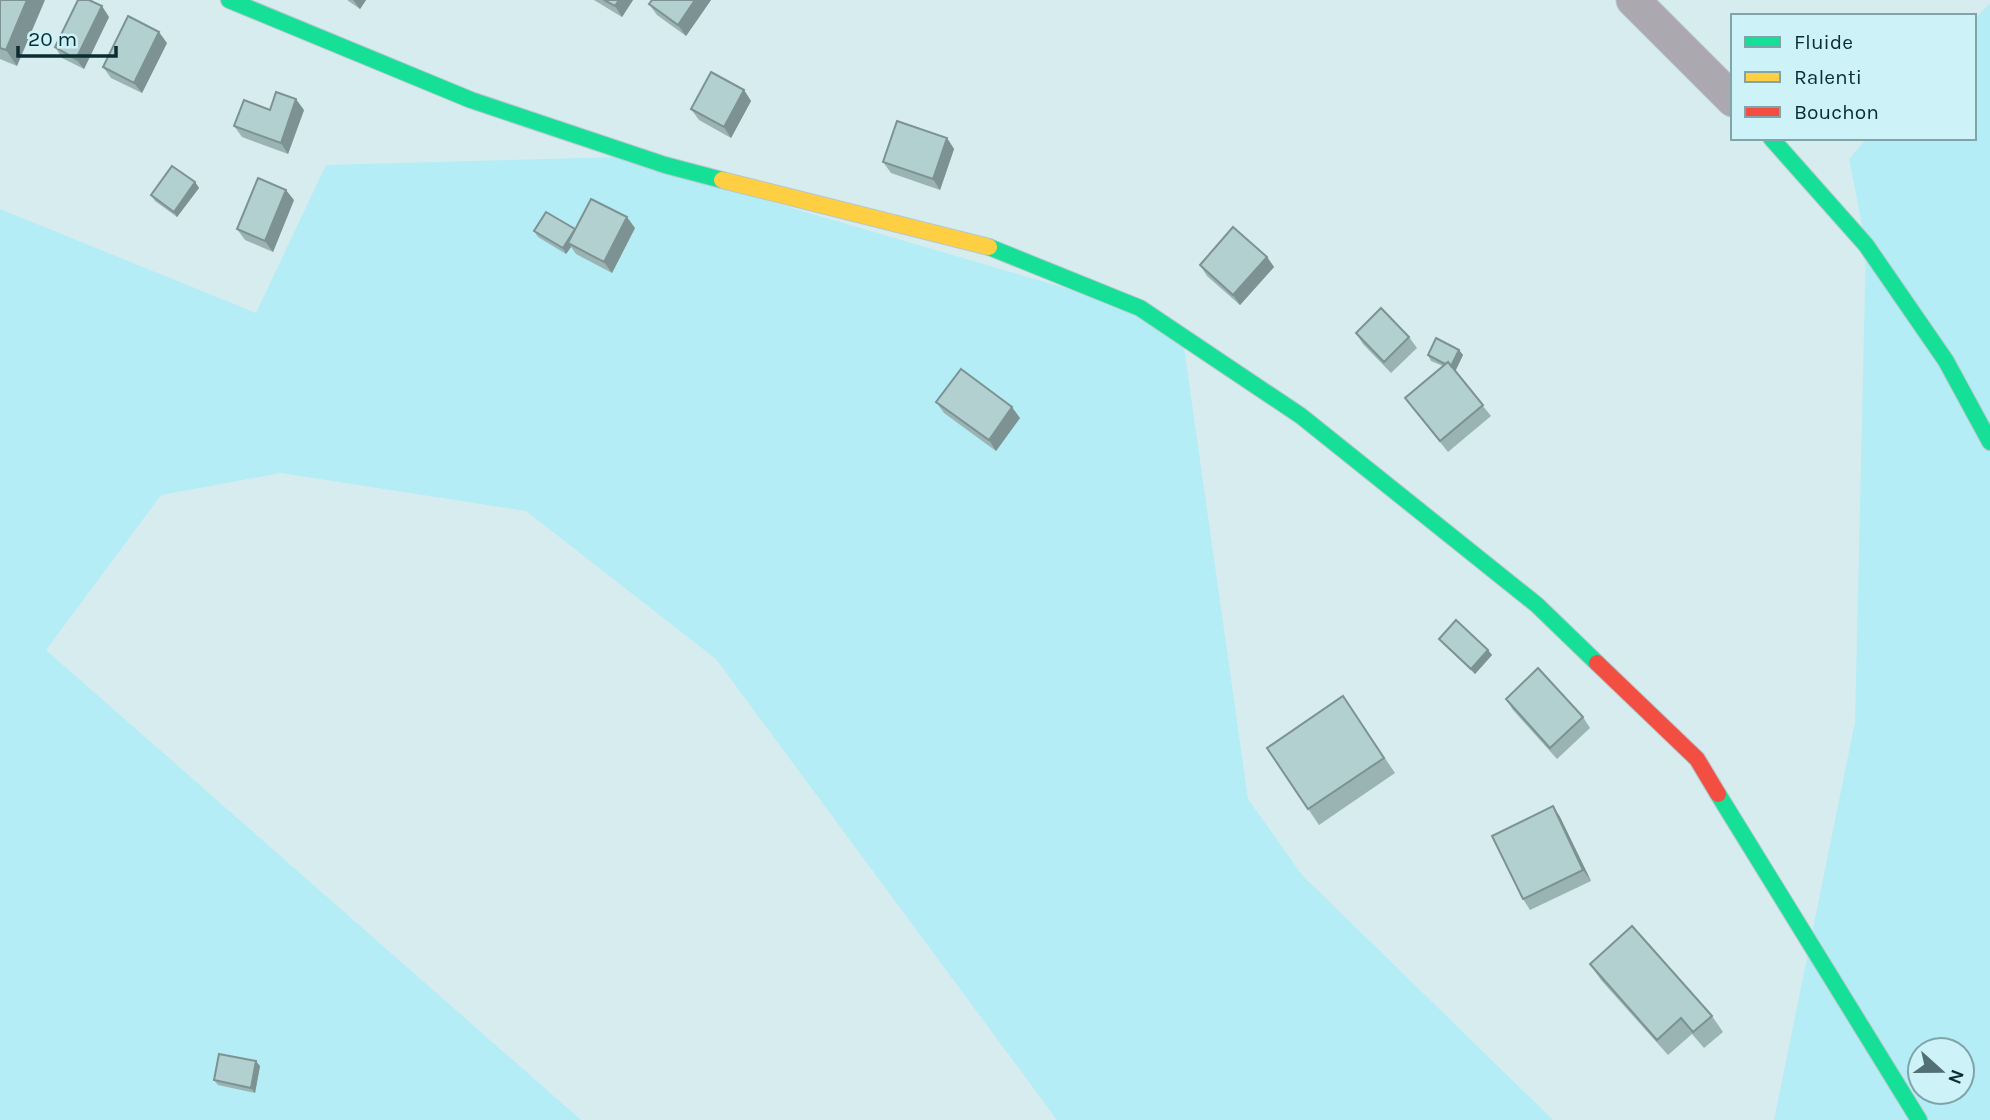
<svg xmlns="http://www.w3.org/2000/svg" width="1990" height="1120" viewBox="0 0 1990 1120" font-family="Karla,sans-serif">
<rect width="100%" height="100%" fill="#d7ecef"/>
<!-- green -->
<path fill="#b4edf5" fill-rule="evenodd" d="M1990 3V1120H1774L1855 722 1866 245 1849 159 1867 138H1974V20ZM1920 1050H1962V1092H1920Z
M618 157 1130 307 1182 333 1248 799 1302 875 1553 1120H1057L716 659 526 511 281 473 161 495 46 650 581 1120H0V209L256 313 326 165Z"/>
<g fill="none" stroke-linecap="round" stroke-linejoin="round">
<defs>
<path id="street" d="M1633 0 1733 100"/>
<path id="fast" d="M229 0 471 100 665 165 722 180
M1771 138 1866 245 1946 361 1990 442
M989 247 1140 308 1301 416 1537 605 1597 663
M1718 794 1919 1120"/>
<path id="slow" d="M722 180 989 247"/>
<path id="jam" d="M1597 663 1697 759 1718 794"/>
</defs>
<!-- street casing -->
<use href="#street" stroke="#b4c8cb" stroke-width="35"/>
<!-- fast casing -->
<use href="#fast" stroke="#b4c8cb" stroke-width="18"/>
<!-- slow casing -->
<use href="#slow" stroke="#b4c8cb" stroke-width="18"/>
<!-- jam casing -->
<use href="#jam" stroke="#b4c8cb" stroke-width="18"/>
<!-- street -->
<use href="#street" stroke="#aca8b0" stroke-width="33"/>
<!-- fast -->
<use href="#fast" stroke="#16e098" stroke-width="16"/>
<!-- slow -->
<use href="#slow" stroke="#ffcf43" stroke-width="16"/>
<!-- jam -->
<use href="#jam" stroke="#f24e42" stroke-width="16"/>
</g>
<!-- wall -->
<path fill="#9ab3b3" d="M0 0 17 66 0 59Z
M347 0H366L360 9Z
M594 0H633L622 17Z
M652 0H711L686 36 657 15 649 4Z
M109 17 84 69 62 58 55 47Z
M167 43 142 93 111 78 103 67Z
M744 90 751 101 731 138 699 120 691 109Z
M304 110 288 154 242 137 234 126Z
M947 138 954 149 940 190 891 173 883 162Z
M195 182 199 188 177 217 155 201 151 195Z
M294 200 273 252 245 240 237 229Z
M635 228 612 273 576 254 571 247 566 254 538 237 534 231Z
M1267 257 1274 267 1240 305 1207 276 1200 265Z
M1356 333 1409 337 1417 348 1391 373 1363 344Z
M1459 350 1463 355 1455 371 1491 416 1448 452 1405 398 1443 366 1431 361 1428 355Z
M936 402 1020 418 996 451 944 413Z
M1439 639 1488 650 1492 655 1475 674 1443 644Z
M1343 696 1395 773 1319 825 1267 748Z
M1506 699 1583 717 1590 728 1557 759 1513 710Z
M1553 806 1560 817 1591 881 1530 910 1523 899Z
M1590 964 1712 1016 1723 1032 1704 1048 1692 1034 1668 1055 1601 980Z
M260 1066 255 1093 218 1085 214 1080Z"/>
<!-- shaded-wall -->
<path fill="#7d9292" d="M27 0H45L17 66 6 50Z
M353 0H366L360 9Z
M619 0H633L622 17 615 6Z
M695 0H711L686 36 678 25Z
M102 6 109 17 84 69 76 59Z
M159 32 167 43 142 93 134 83Z
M744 90 751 101 731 138 724 127Z
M296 99 304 110 288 154 281 143Z
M947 138 954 149 940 190 933 179Z
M195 182 199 188 177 217 174 212Z
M286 190 294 200 273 252 265 241Z
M627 217 635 228 612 273 604 262Z
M575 229 579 234 568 243 571 247 566 254 563 248Z
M1267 257 1274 267 1240 305 1233 295Z
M1459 350 1463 355 1455 372 1451 367Z
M1012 407 1020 418 996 451 989 440Z
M1488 650 1492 655 1475 674 1471 669Z
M1553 806 1560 817 1591 881 1583 870Z
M256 1061 260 1066 255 1093 251 1088Z"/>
<!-- building -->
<path fill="#b3d0d0" stroke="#7d9292" stroke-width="2" d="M0 0H27L6 50 0 48Z
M78 0H89L102 6 76 59 55 47Z
M604 0H619L615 6Z
M652 0H695L678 25 649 4Z
M128 16 159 32 134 83 103 67Z
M711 72 744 90 724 127 691 109Z
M276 92 296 99 281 143 234 126 244 100 270 110Z
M897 121 947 138 933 179 883 162Z
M172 166 195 182 174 212 151 195Z
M258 178 286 190 265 241 237 229Z
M591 199 627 217 604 262 568 243Z
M546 212 575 229 563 248 534 231Z
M1233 227 1267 257 1233 295 1200 265Z
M1381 308 1409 337 1384 362 1356 333Z
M1436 338 1459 350 1451 366 1448 362 1445 364 1428 355Z
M1448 362 1483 405 1440 441 1405 398Z
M961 369 1012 407 989 440 936 402Z
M1456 620 1488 650 1471 669 1439 639Z
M1538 668 1583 717 1550 748 1506 699Z
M1343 696 1384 758 1308 809 1267 748Z
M1553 806 1583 870 1523 899 1492 836Z
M1632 926 1712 1016 1693 1032 1681 1018 1657 1040 1590 964Z
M219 1054 256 1061 251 1088 214 1080Z"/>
<!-- legend -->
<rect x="1731" y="14" width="245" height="126" fill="#cdf3f9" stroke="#7fa4a9" stroke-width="2"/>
<rect x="1745" y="37" width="35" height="10" fill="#16e098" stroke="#7fa4a9" stroke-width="2"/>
<text x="1794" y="49" font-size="21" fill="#0a2d32">Fluide</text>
<rect x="1745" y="72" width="35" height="10" fill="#ffcf43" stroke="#7fa4a9" stroke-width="2"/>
<text x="1794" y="84" font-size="21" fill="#0a2d32">Ralenti</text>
<rect x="1745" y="107" width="35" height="10" fill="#f24e42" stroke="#7fa4a9" stroke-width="2"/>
<text x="1794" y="119" font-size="21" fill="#0a2d32">Bouchon</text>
<!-- north arrow -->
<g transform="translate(1941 1071) rotate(111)"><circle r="33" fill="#cdf3f9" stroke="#7fa4a9" stroke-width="2"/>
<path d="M0-5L12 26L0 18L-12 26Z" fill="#527074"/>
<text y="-10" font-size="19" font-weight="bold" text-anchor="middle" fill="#0a2d32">N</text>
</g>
<!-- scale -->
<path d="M18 46v10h98v-10" fill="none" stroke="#0a2d32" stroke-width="3.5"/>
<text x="28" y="46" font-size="21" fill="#0a2d32" stroke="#cdf3f9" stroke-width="5" paint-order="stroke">20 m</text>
</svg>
